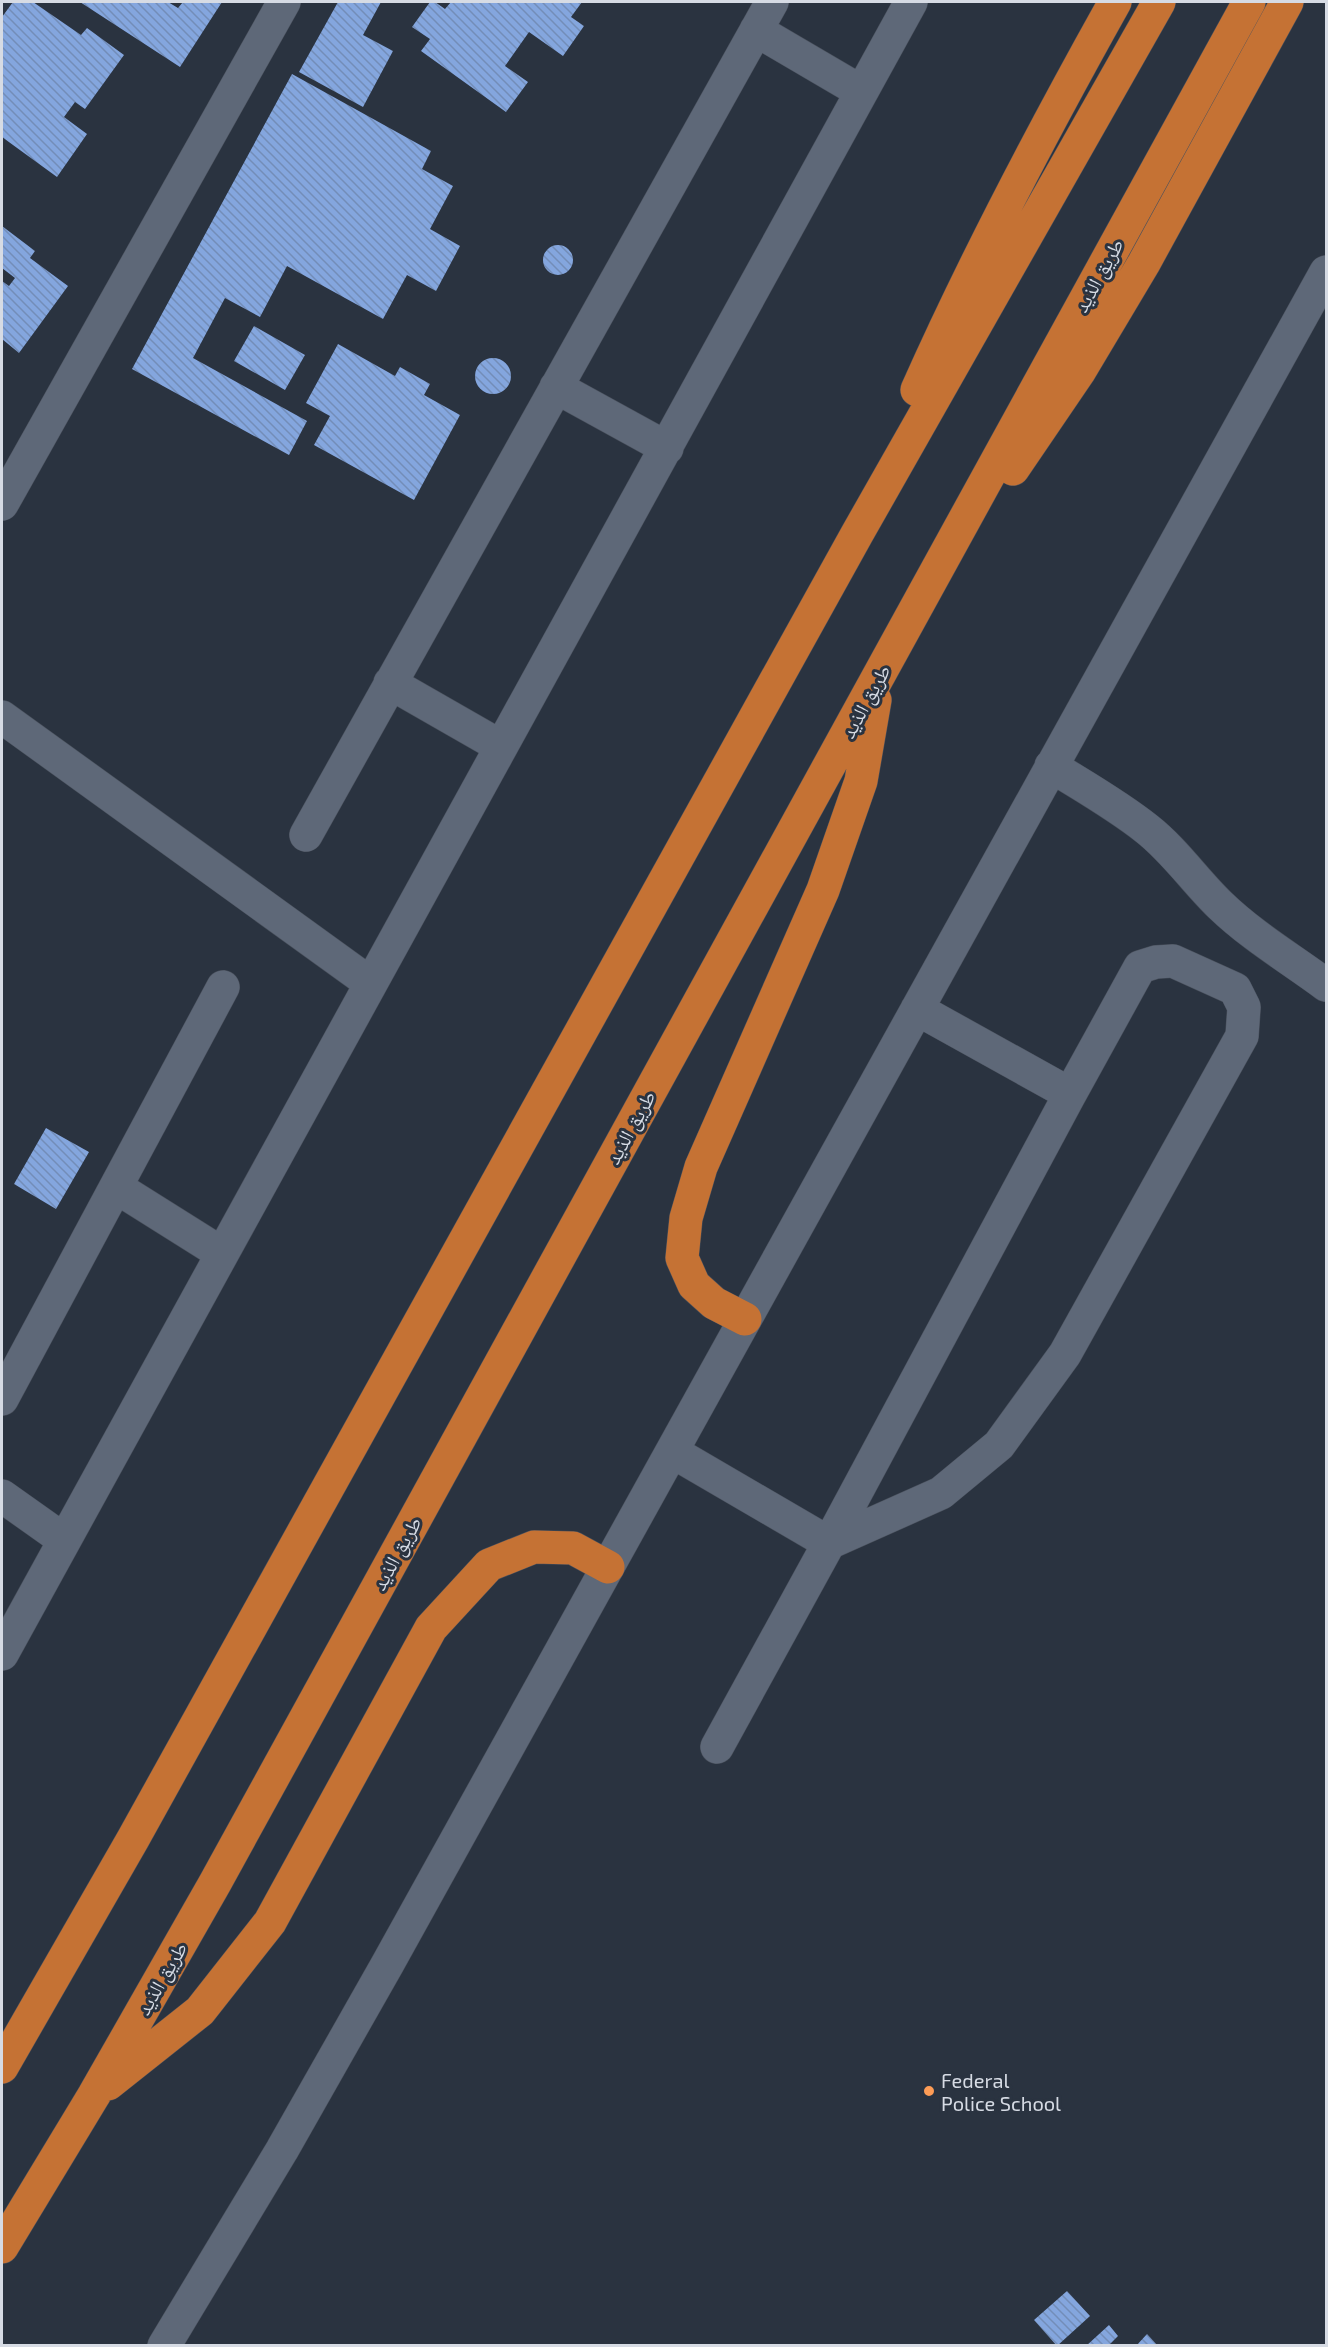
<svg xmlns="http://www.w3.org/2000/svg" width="1328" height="2347" viewBox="0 0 1328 2347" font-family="'Exo 2','Noto Naskh Arabic',sans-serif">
<defs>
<pattern id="building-back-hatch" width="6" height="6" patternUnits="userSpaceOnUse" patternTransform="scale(1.5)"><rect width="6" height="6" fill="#84a6de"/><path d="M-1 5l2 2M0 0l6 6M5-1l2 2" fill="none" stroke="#738db8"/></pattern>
</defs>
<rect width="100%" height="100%" fill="#2a3340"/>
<!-- building -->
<path fill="url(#building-back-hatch)" d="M13 2H33L81 35 87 28 124 55 85 109 75 102 64 117 87 134 57 177 2 137V17Z
M80 2H168L178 8 183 2H222L180 67Z
M338 2H381L363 35 393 51 363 107 299 72Z
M430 2H435L445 9 451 2H582L571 17 584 26 563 56 529 32 505 66 528 82 506 112 421 51 430 39 412 27Z
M292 74 431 151 422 169 453 186 430 229 460 246 436 291 407 275 383 319 287 266 260 317 225 298 193 358 307 421 289 455 132 369Z
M2 226 35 251 30 258 68 286 19 353 2 339V281L9 286 15 278 2 268Z
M543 260a15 15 0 1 1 30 0a15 15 0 1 1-30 0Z
M254 326 305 355 285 390 234 361Z
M338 344 395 376 400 367 430 384 424 395 460 415 414 500 314 445 330 416 306 403Z
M475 376a18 18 0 1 1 36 0a18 18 0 1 1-36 0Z
M46 1128 89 1152 56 1209 14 1184Z
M1067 2291 1090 2316 1057 2346 1034 2320Z
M1109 2325 1118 2336 1108 2346H1086Z
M1147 2334 1158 2346H1136Z"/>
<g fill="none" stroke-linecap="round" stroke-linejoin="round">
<defs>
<path id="minor" d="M756 30 860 91
M556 387 667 448
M2 504 284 2
M390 683 500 746
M2 717 370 983
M1051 766C1083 786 1117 805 1147 829 1175 851 1195 881 1220 905 1252 936 1291 959 1326 985
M306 835 772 2
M116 1187 221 1253
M2 1399 223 987
M673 1452 829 1543 1070 1094 917 1009
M2 1496 64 1540
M2 1654 911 2
M717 1747 829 1543 941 1493 999 1445 1065 1354 1242 1036 1244 1007 1235 989 1173 961 1156 962 1140 967 1070 1094
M164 2346 282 2150 387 1965 1326 272"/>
<path id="highway" d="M917 390C976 257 1044 129 1115 2
M1013 469 1079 372 1144 263 1287 2
M745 1319 714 1303 694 1285 682 1258 686 1218 701 1167 823 890 861 781 875 700
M2 2067 133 1839 857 534 1159 2
M108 2084 200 2011 270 1922 431 1628 489 1565 534 1547 573 1548 608 1567
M2 2247 94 2095 215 1883 1249 2"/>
</defs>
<!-- minor casing -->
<use href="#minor" stroke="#49505c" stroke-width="34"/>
<!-- highway casing -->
<use href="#highway" stroke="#49505c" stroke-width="34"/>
<!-- minor -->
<use href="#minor" stroke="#5e6878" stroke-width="33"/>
<!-- highway -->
<use href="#highway" stroke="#c57234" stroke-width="33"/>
</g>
<!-- markers -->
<circle fill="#fd9c56" stroke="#2a3340" stroke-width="2" cx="929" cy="2091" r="6"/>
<g text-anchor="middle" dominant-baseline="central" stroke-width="6" stroke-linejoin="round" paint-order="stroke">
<!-- street labels -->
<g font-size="20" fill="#d6dbe4" stroke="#2a3340">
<text transform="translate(1098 275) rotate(-61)">طريق الذيد</text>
<text transform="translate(865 701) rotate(-61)">طريق الذيد</text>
<text transform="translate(630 1127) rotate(-61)">طريق الذيد</text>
<text transform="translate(396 1553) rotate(-61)">طريق الذيد</text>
<text transform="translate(161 1978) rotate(-60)">طريق الذيد</text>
</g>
<!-- poi labels -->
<g font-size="20" fill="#d6dbe4" stroke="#2a3340" text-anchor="start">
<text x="941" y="2080">Federal<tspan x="941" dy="23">Police School</tspan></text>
</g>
</g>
<!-- border -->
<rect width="1328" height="2347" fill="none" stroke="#d6dbe4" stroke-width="6"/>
</svg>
